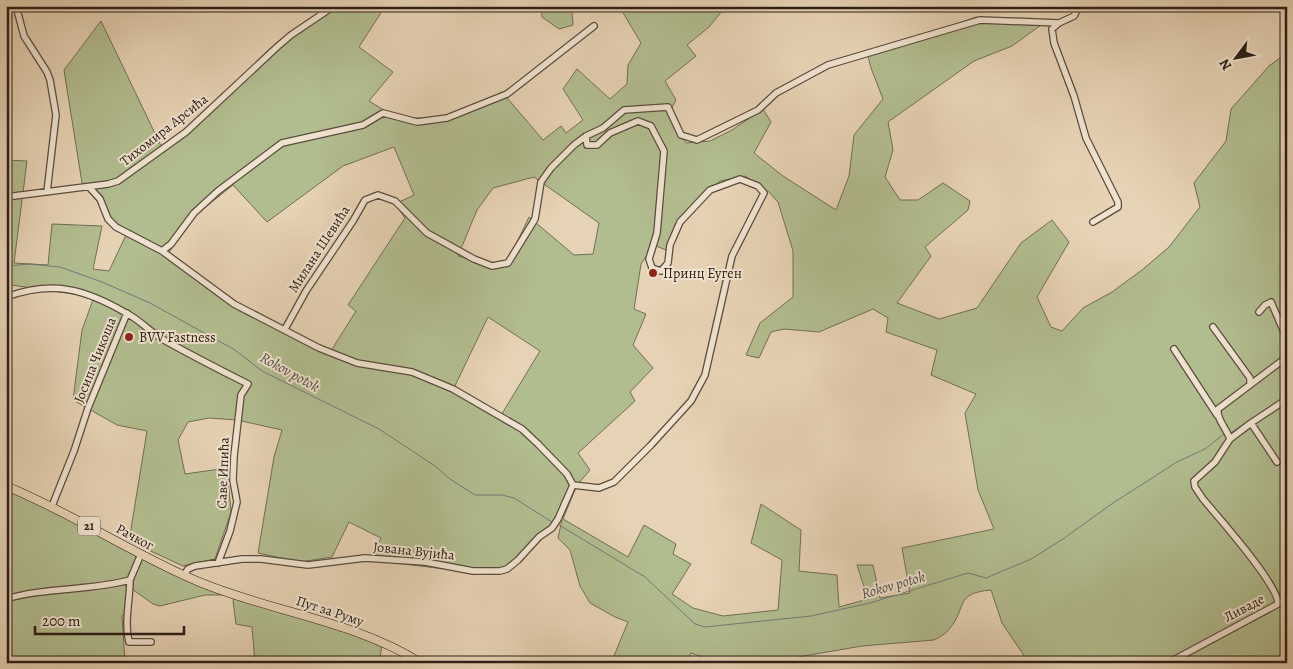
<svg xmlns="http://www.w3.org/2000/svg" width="1293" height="669" viewBox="0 0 1293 669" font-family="Alegreya,serif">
<rect width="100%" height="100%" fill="#e6d2b4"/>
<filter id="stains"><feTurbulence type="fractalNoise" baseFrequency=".004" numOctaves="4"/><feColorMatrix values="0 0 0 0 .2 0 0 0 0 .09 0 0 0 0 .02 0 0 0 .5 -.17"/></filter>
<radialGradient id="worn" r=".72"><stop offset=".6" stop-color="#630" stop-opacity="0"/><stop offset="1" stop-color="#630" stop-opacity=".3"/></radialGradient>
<!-- green -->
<path fill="#b2bd8f" stroke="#706e54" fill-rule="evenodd" d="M331 6H382L384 8 359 47 393 72 369 101 397 118H437L478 105 502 92 543 140 561 126 566 133 583 120 563 89 577 69 610 99 627 84 628 65 641 43 619 6H726L709 27 687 45 696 56 665 81 676 100 670 111 686 143 710 141 732 130 763 109 771 122 754 153 783 176 836 210 849 176 854 135 883 99 871 68 868 56 976 17 1048 20 1012 46 974 61 888 122 893 150 885 177 900 200H918L943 183 970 201 968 210 925 247 931 256 897 303 939 319 977 308 1021 243 1052 220 1069 242 1037 297 1051 327 1062 331 1083 308 1112 292 1142 270 1169 247 1200 207 1194 183 1226 141 1231 109 1269 66 1287 53V663H1029L1002 623 991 590C954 593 967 608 950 628 946 634 940 637 934 640L862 646 763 663H719L691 653 687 663H611L628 622 615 617 590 603 580 586 570 550 558 538 562 520 524 555 499 572 461 571 371 560 381 538 349 522 332 557 300 562 258 553 274 457 282 430 237 420 209 418 188 422 178 440 185 474 227 468 231 512 215 559 183 566 129 541 147 431 117 425 73 400 82 330 94 297 11 285 6 272V160L27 161 14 263 48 265 52 224 102 226 93 269 109 271 126 235 108 223 92 188 82 183 64 70 101 21 162 148 203 114 273 46ZM394 147 414 195 395 204 405 218 348 305 356 311 329 354 232 304 167 255 198 213 233 185 267 222 343 166ZM745 176 769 192 778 202 793 251V297L760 323 746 355 759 358 771 332 784 329 819 332 873 309 888 318 886 332 937 350 931 375 976 394 965 413 978 490 994 529 902 548 910 593 880 598 873 565H857L868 599 839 607 837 575 799 571 801 530 761 504 751 543 782 560 778 610 723 616 693 608 672 594 691 564 673 554 676 544 644 525 628 557 563 519 577 485 590 470 578 453 635 401 630 392 653 368 633 345 646 314 634 309 641 264 654 245 668 251 678 226 694 205 720 181ZM534 177 599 223 593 254 574 255 529 217 506 265 495 267 458 256 477 210 493 188ZM488 317 540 351 500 417 452 392Z
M541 6H582L572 10 573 25 559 29 542 17Z
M11 490 139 555 128 581 82 584 6 597V499Z
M143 557 228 595H205L160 606 153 604 132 589 135 574Z
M128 585 126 612 122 616 125 662 6 663V601L82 588Z
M234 597 329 626 382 645 379 663H255L252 627 236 624 233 601Z"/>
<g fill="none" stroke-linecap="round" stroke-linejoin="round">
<!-- stream -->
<path stroke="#707978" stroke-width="1" d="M6 266 30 264 60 267 102 282 150 303 235 350 262 371 379 429 435 466 450 479 475 495H502L514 498 552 522
M1281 399 1287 395
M1232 432 1266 410
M559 525 645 577 695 624 705 627 811 616 870 603 968 573 986 578 1031 559 1063 539 1113 503 1177 462 1205 449 1224 434"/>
<defs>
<path id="minor" d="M16 6 24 36 47 72 50 80 56 115 47 192
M1059 23 1052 29 1054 43 1074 96 1086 138 1118 202V207L1093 222
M89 187 100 199 108 219 116 227 162 251 234 304 319 348 357 363 412 372 453 389 522 429 538 444 567 474 573 485
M6 197 108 184 118 181 186 132 277 47 291 35 334 6
M162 251 171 244 194 213 218 191 282 143 363 125 383 113 417 122 447 118 507 94 594 26
M6 297C53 280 85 289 126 313 140 320 150 332 164 340 191 355 220 370 248 384L241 395 234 456 233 480 237 502 230 531 218 563
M1259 312 1265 305 1271 302 1287 339
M1213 327 1250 378V384
M285 329 306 291 353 221 365 200 378 195 395 201 427 233 474 259 492 266 508 263 535 219 541 182 551 168 574 145 586 136 603 128 624 110 668 107 681 135 697 140 758 110 776 93 828 65 980 20 1059 23 1074 16 1079 6
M1174 349 1217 415
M1251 423 1277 462
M1230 439C1227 429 1216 419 1218 409L1287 357
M573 485 599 488 614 482 651 445 691 401 705 375 732 256 764 193 758 186 740 179 710 190 680 222 670 245 668 263 661 271 652 268 649 259 657 233 664 151 651 126 638 121 610 133 597 145H587L586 136
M52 506 74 451 88 408 127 313
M184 575 188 569 195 566 242 559H261L308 565 365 558 425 562 473 571H500L507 569 518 560 539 537 552 528 558 519 573 485
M130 580C130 600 124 622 129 642H151
M6 599C46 587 90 591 130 580L141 554
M1278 604 1287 599
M1168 663 1278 604C1279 585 1218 517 1203 499L1195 487 1194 481 1215 462 1230 439 1251 423 1287 399"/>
<path id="major" d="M6 486C72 513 131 553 197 581 270 612 353 620 421 663"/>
</defs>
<!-- minor casing -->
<use href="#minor" stroke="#5b4c40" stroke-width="8"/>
<!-- major casing -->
<use href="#major" stroke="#2d2019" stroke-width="9"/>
<!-- minor -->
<use href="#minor" stroke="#efe2ce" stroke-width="5.5"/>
<!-- major -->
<use href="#major" stroke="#e6d2b4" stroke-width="8"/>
</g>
<!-- markers -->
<g fill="#8f2418" stroke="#efe2ce" stroke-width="2">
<circle cx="653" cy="273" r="5"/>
<circle cx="129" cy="337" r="5"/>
</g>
<g text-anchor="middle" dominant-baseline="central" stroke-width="4" stroke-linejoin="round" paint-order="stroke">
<!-- shield labels -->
<rect fill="#efe2ce" stroke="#675a4f" stroke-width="1" x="78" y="516.5" width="22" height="19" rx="4"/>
<g font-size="12" font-weight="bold" fill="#2d2019">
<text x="89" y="526">21</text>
</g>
<!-- street labels -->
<g font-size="14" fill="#2d2019" stroke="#efe2ce">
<text transform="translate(164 130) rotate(-38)">Тихомира Арсића</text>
<text transform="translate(319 249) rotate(-57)">Милана Шевића</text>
<text transform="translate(95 360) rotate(-68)">Јосипа Чикоша</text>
<text transform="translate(223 473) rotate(-88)">Саве Ипића</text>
<text transform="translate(135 537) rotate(28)">Рачког</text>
<text transform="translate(414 551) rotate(6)">Јована Вујића</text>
<text transform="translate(1244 608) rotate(-28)">Ливаде</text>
<text transform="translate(330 611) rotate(18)">Пут за Руму</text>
</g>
<!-- poi labels -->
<g font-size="14" fill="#2d2019" stroke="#efe2ce" text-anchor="start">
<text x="663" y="273">Принц Еуген</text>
<text x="139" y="337">BVV Fastness</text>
</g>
<!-- water labels -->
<g font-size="15" font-style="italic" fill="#4e4d49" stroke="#efe2ce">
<text transform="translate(290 372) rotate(29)">Rokov potok</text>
<text transform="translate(893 585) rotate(-16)">Rokov potok</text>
</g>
</g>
<!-- margin -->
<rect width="1293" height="669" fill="none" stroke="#e6d2b4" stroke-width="25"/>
<rect x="8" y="8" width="1278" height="654" fill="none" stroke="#2d2019" stroke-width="2.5"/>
<rect x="12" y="12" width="1268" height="644" fill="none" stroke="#2d2019"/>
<!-- north arrow -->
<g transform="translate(1236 58) rotate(238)" stroke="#efe2ce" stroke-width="4" paint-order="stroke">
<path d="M0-4L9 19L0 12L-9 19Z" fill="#2d2019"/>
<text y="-8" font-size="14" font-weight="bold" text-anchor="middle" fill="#2d2019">N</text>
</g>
<!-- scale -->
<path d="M35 626v8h149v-8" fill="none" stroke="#2d2019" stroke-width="2.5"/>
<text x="42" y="626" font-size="15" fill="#2d2019" stroke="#efe2ce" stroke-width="4" paint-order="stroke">200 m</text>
<rect width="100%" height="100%" filter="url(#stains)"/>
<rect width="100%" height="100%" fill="url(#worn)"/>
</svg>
